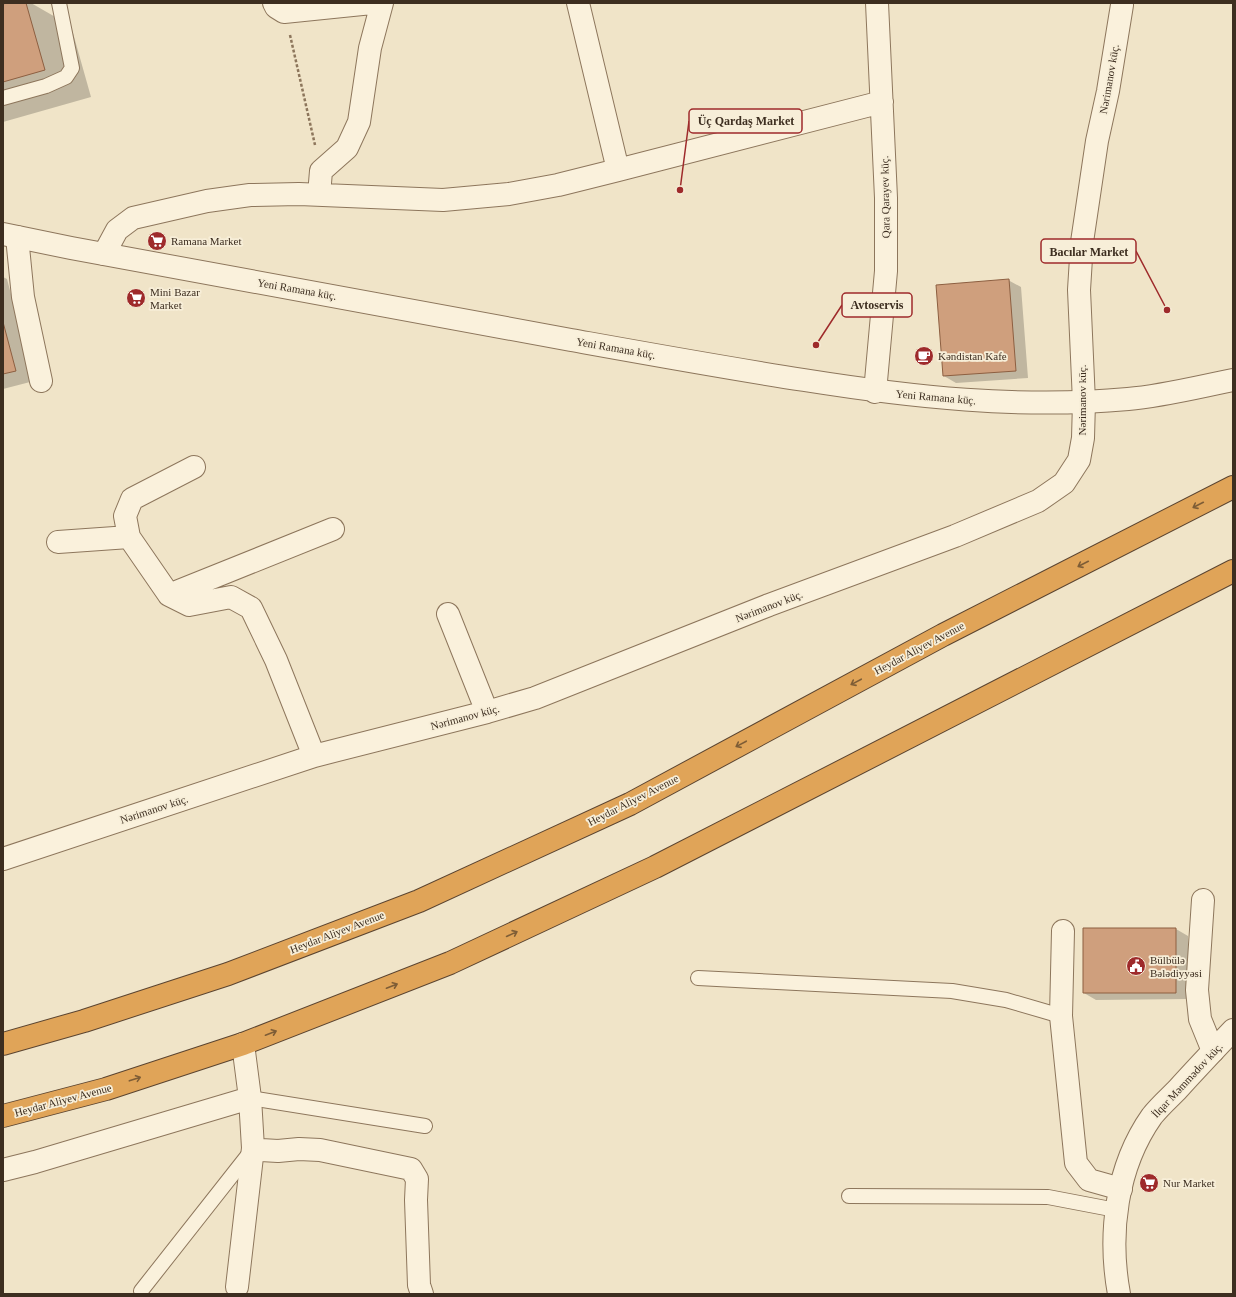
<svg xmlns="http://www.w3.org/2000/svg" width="1236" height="1297" viewBox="0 0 1236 1297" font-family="Georgia,serif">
<rect width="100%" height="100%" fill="#f0e4c8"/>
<!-- shadow -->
<path fill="#0003" d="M11 3H31L71 26 91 97 3 122V5Z
M3 277 7 279 34 381 3 389Z
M1008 280 1021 287 1028 378 956 383 944 376Z
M1176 929 1188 936V999L1096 1000 1084 993Z"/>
<!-- building -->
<path fill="#cf9f7d" stroke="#8d5f41" d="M7 3H26L45 70 3 82V4Z
M1009 279 1016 371 943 376 936 285Z
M3 322 16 371 3 374Z
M1083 928H1176V993H1083Z"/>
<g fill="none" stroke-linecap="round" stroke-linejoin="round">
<defs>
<path id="service" d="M3 98 46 86 66 77 72 68 59 3
M698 978 952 991 1006 1000 1061 1016
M250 1098 425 1126
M849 1196 1048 1197 1116 1210
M141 1291 252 1150"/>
<path id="minor" d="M274 3 276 7 284 12 372 3
M578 3 618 170
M319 195 321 171 347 148 359 122 370 48 382 3
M17 237 23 297 41 381
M104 254 117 230 133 218 207 201 250 195 299 194 443 200 509 194 558 185 618 170 882 102
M875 392 886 271V198L877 3
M129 537 169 595 189 605 231 597 251 608 276 660 314 756
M58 542 129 537 125 516 132 499 194 467
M169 595 333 529
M448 614 487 712
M3 859 314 756 487 712 535 698 769 605 955 536 1038 501 1064 483 1079 460 1083 438 1084 402 1079 290 1082 242 1097 141 1108 91 1122 5
M1203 900 1197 990 1200 1019 1213 1051
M1063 931 1061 1016 1076 1163 1089 1180 1121 1189
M243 1044 250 1098 253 1148 261 1150 278 1151 299 1149 320 1150 411 1169 417 1179 416 1200 419 1285 422 1294
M3 1170 35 1162 250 1098
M237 1287 253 1148"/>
<path id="tertiary" d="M3 234 71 248C237 279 404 309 571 340 649 354 726 368 804 380 911 397 1020 409 1128 399 1163 396 1198 387 1233 380
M1119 1294C1108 1234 1116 1167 1152 1116 1159 1107 1169 1098 1177 1090 1195 1070 1214 1050 1233 1030"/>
<path id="motorway" d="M3 1044 84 1021 228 974 419 901 630 804 943 635 1233 487
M3 1116 106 1089 243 1044 450 963 655 867 1233 571"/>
</defs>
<!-- service casing -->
<use href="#service" stroke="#8d765c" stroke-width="16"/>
<!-- minor casing -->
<use href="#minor" stroke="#8d765c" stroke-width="24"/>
<!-- tertiary casing -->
<use href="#tertiary" stroke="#8d765c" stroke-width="24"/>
<!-- motorway casing -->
<use href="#motorway" stroke="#5b4430" stroke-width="24"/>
<!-- path -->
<path stroke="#8d765c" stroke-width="2.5" stroke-dasharray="3 2" stroke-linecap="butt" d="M290 35 315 145"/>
<!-- service -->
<use href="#service" stroke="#faf1dc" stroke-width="14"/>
<!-- minor -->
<use href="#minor" stroke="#faf1dc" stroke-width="22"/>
<!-- tertiary -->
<use href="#tertiary" stroke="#faf1dc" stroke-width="22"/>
<!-- motorway -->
<use href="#motorway" stroke="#e0a458" stroke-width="22"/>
</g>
<!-- one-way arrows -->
<defs><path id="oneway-shaft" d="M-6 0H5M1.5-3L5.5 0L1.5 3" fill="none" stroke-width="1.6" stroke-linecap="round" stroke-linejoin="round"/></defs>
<g stroke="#7e5d36">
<use href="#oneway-shaft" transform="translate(1198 505) rotate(153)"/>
<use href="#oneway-shaft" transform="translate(1083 564) rotate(153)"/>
<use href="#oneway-shaft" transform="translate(856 682) rotate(152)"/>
<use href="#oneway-shaft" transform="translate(741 744) rotate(152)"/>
<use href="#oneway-shaft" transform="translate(512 934) rotate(-25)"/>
<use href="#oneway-shaft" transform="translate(392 986) rotate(-21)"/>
<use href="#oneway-shaft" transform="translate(271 1033) rotate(-21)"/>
<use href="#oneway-shaft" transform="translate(135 1079) rotate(-18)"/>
</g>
<!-- icons -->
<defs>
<symbol id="supermarket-disc" viewBox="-11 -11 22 22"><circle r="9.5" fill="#9e2a2b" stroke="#f7eed8"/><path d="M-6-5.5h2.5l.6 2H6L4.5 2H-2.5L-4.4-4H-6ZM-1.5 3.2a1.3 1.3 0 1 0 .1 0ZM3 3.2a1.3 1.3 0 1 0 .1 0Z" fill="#fff"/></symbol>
<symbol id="cafe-disc" viewBox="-11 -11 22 22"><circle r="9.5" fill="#9e2a2b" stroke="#f7eed8"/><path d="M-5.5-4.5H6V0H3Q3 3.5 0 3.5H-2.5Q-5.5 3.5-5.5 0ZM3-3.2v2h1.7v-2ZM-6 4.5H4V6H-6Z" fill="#fff"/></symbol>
<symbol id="civic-disc" viewBox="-11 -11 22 22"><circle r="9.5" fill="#9e2a2b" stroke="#f7eed8"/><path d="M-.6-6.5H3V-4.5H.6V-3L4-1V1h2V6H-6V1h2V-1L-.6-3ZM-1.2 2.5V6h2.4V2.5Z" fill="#fff"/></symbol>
</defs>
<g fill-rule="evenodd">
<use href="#supermarket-disc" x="146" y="230" width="22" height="22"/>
<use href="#supermarket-disc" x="125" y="287" width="22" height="22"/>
<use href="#cafe-disc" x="913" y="345" width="22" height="22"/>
<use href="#civic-disc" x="1125" y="955" width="22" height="22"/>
<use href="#supermarket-disc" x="1138" y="1172" width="22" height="22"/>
</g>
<g text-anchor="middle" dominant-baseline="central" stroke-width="3.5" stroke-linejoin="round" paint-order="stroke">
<!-- street labels -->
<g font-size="11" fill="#3d2e20" stroke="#f7eed8">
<text transform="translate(1109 79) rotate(-80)">Nərimanov küç.</text>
<text transform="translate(885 197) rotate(-91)">Qara Qarayev küç.</text>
<text transform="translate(297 289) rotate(10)">Yeni Ramana küç.</text>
<text transform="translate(616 348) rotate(10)">Yeni Ramana küç.</text>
<text transform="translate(936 397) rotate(5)">Yeni Ramana küç.</text>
<text transform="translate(1082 400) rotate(-90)">Nərimanov küç.</text>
<text transform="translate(769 606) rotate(-21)">Nərimanov küç.</text>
<text transform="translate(919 648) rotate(-28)">Heydar Aliyev Avenue</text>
<text transform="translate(465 717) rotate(-15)">Nərimanov küç.</text>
<text transform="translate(633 800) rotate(-27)">Heydar Aliyev Avenue</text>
<text transform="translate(154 809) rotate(-18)">Nərimanov küç.</text>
<text transform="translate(337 932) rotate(-21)">Heydar Aliyev Avenue</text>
<text transform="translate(1187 1080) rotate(-47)">İlqar Məmmədov küç.</text>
<text transform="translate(63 1100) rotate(-15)">Heydar Aliyev Avenue</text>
</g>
<!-- poi labels -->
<g font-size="11" fill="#3d2e20" stroke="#f7eed8" text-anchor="start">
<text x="171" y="241">Ramana Market</text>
<text x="150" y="292">Mini Bazar<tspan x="150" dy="13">Market</tspan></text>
<text x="938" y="356">Kəndistan Kafe</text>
<text x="1150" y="960">Bülbülə<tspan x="1150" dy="13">Bələdiyyəsi</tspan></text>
<text x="1163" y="1183">Nur Market</text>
</g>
</g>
<!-- callouts -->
<path fill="none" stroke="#9e2a2b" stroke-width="1.5" d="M680 190L689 121M1167 310L1136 251M816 345L842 305"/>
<g fill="#9e2a2b" stroke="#f7eed8" stroke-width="1.5">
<circle cx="680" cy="190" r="4"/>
<circle cx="1167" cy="310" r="4"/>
<circle cx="816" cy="345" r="4"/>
</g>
<g fill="#f7eed8" stroke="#9e2a2b" stroke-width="1.5">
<rect x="689" y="109" width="113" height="24" rx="4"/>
<rect x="1041" y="239" width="95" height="24" rx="4"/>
<rect x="842" y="293" width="70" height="24" rx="4"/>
</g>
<g font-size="12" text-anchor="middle" font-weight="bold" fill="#3d2e20">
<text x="746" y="125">Üç Qardaş Market</text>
<text x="1089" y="256">Bacılar Market</text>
<text x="877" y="309">Avtoservis</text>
</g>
<!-- border -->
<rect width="1236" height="1297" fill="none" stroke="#3d2e20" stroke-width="8"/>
</svg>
